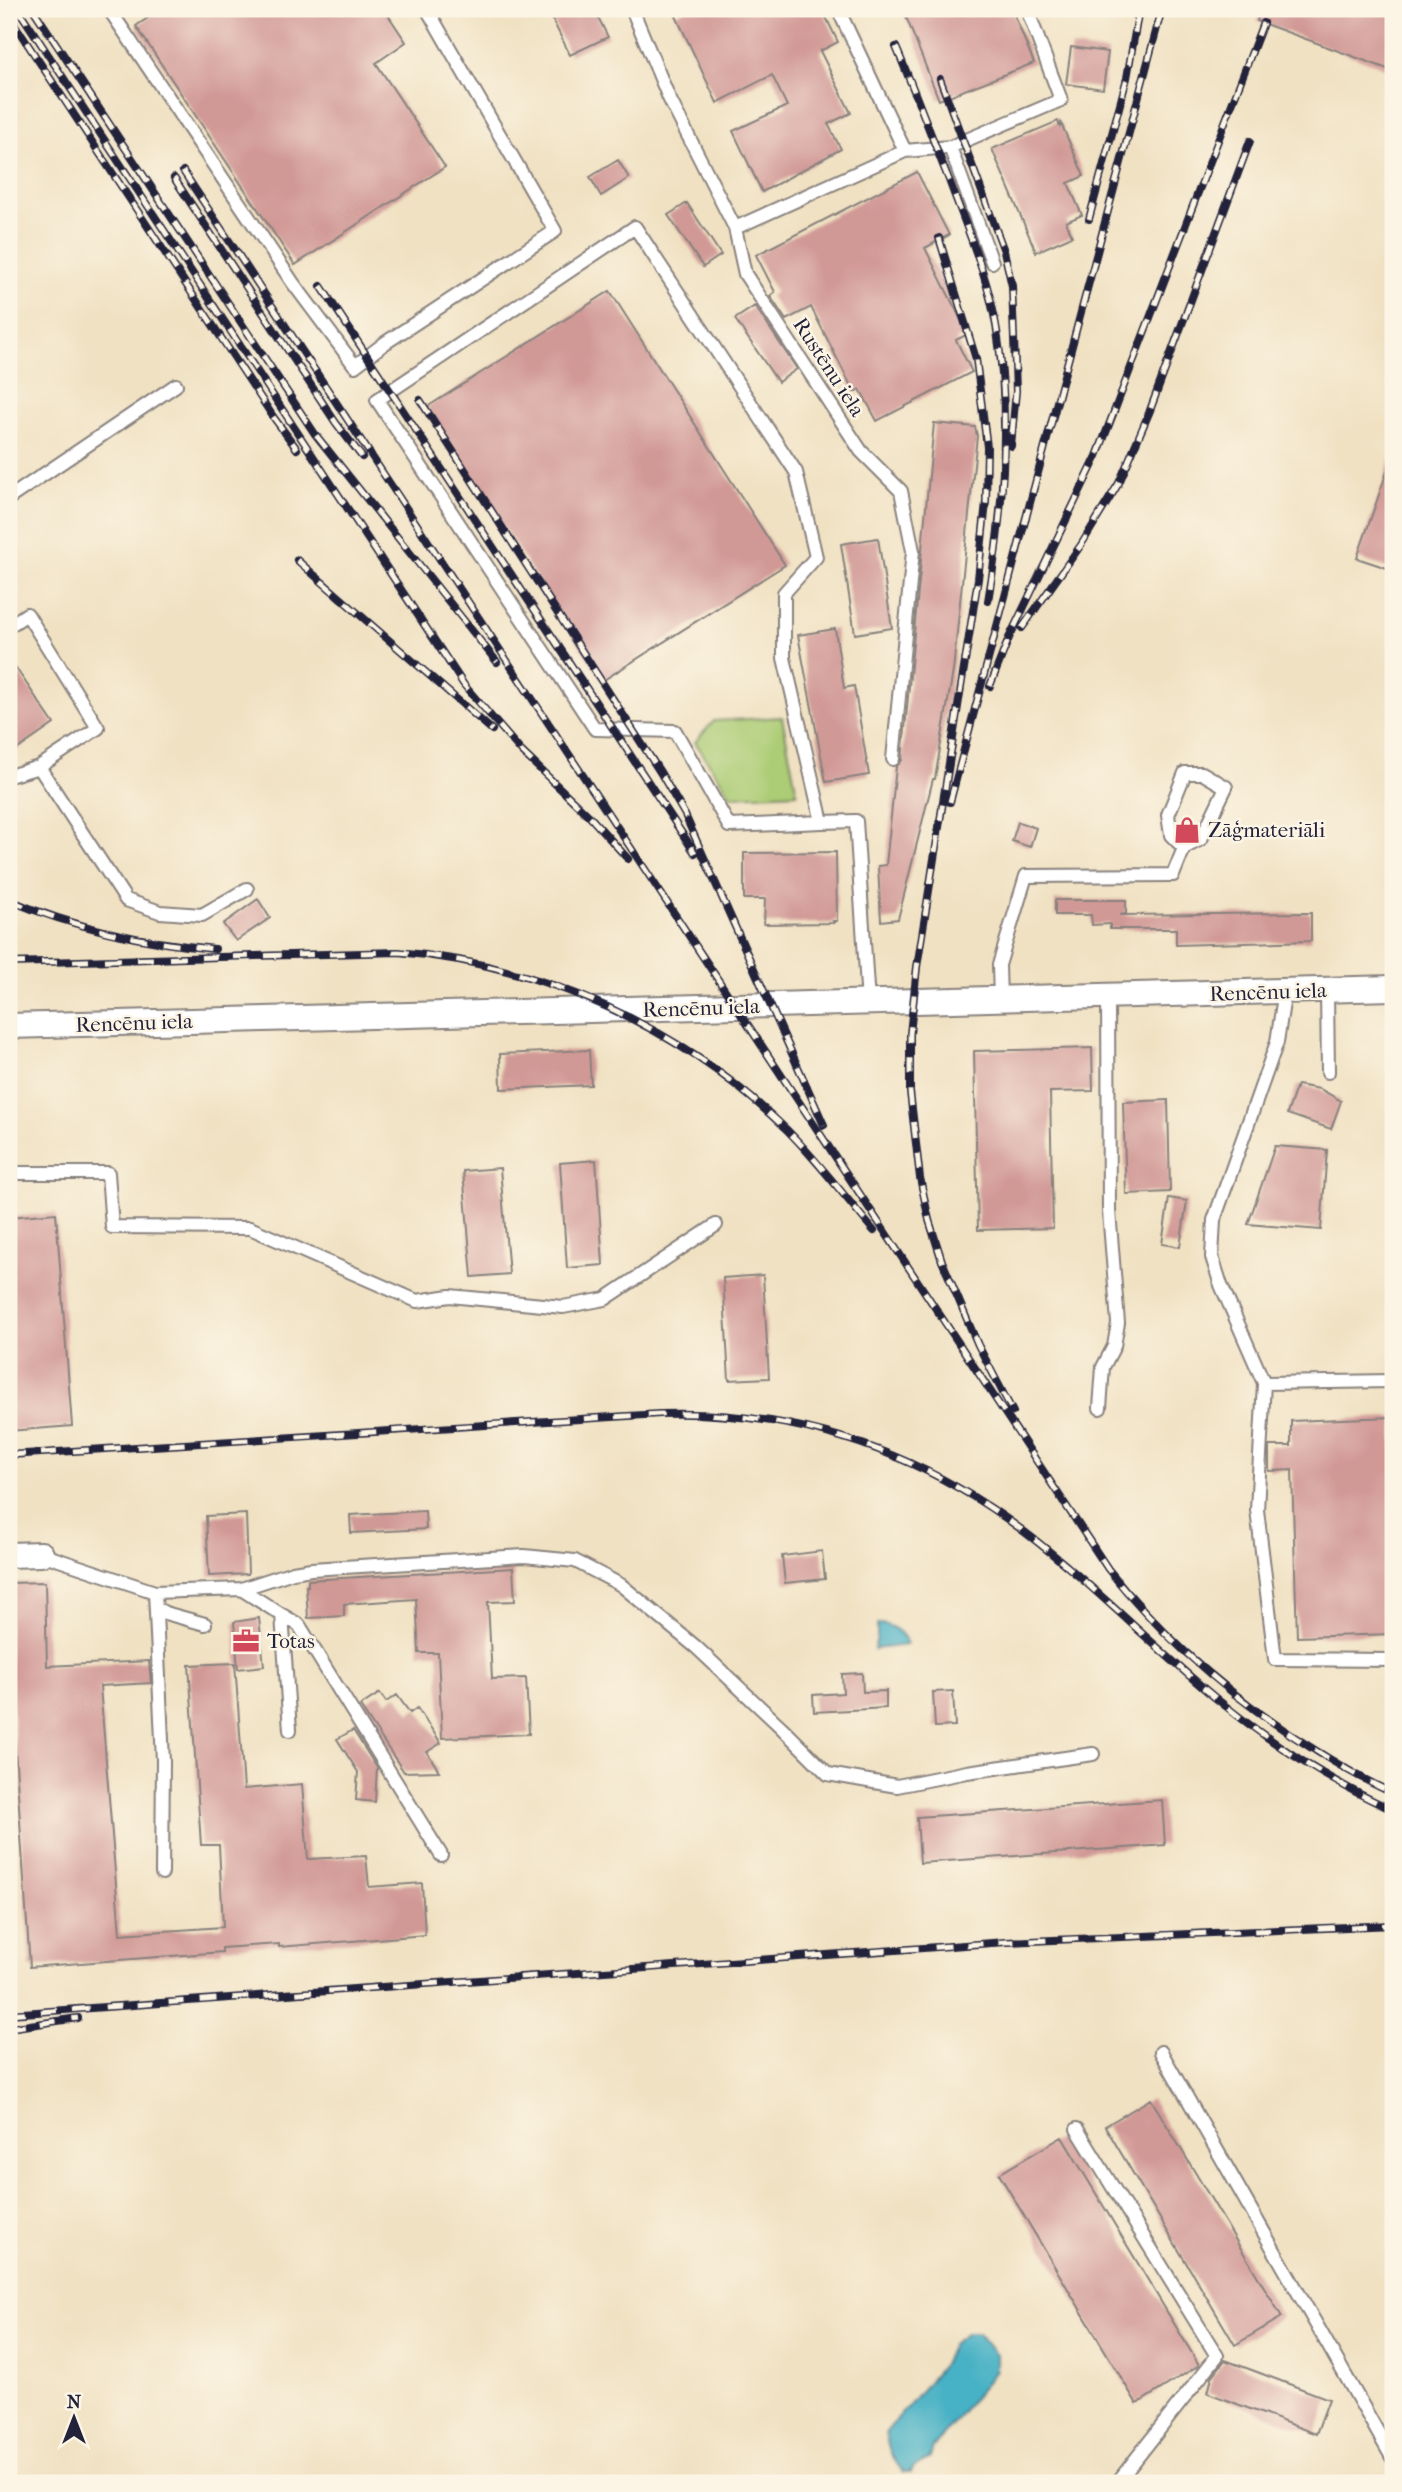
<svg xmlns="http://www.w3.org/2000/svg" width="1402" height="2492" viewBox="0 0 1402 2492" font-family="'IM FELL French Canon',serif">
<rect width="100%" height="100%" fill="#fcf5e5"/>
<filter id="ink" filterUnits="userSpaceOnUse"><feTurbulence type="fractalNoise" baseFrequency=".0143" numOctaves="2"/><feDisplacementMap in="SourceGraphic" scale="14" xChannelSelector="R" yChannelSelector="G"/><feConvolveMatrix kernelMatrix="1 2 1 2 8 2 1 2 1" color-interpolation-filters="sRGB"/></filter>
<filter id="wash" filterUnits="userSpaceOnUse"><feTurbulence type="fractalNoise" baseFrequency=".00686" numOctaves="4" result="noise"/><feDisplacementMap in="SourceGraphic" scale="28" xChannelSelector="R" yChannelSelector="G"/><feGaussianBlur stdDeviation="1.57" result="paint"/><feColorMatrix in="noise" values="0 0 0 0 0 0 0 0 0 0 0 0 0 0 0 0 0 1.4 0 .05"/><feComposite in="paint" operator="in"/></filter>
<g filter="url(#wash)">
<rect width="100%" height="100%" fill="#f0e1c2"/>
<!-- green -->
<path fill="#accc74" stroke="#677758" stroke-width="2" d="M782 717 797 793 731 796 695 742 714 721Z"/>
<!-- water -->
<path fill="#46b1c5" stroke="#346a80" stroke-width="2" d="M877 1624C891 1624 904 1632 907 1645L874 1649 877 1638Z
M967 2333H978L996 2355V2370L933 2447 930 2458 912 2468 911 2472H904C894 2462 886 2446 886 2432L944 2363 952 2344Z"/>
<g id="blocks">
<!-- building -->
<path fill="#d19996" d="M161 9H384L406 42 376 63 445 167 295 265 136 26Z
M547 9H594L608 37 570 55Z
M686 9H822L838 42 820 51 851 113 828 124 841 149 762 192 733 131 787 106 772 75 717 103 675 14Z
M903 9H1012L1034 63 939 100Z
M1261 9H1393V71L1257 21Z
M1071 47 1108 52 1103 89 1066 84Z
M1058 121 1060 128 1061 123 1084 176 1068 183 1082 215 1066 222 1072 236 1036 252 992 149Z
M618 160 629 178 601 196 590 177Z
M917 172 949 235 925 248 968 334 956 340 972 372 877 421 860 389 854 392 811 307 786 320 770 296 775 292 756 255Z
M687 203 721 255 703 267 668 215Z
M610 291 785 565 602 681 427 407Z
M755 306 797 369 778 382 735 319Z
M934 423 975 427 977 436 953 671 935 779H933L898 919 881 921 878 866 886 865 896 767 902 760Z
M1391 460 1393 461V570L1357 558Z
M878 538 892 628 855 634 841 544Z
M835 629 844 688 854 686 869 775 826 782 798 635Z
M9 658 54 724 9 755Z
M1018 822 1036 828 1030 847 1012 841Z
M836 852 837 921H833L834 923 764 924 765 899H744V853Z
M258 899 270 918 236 941 223 924Z
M1055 900H1126V914L1120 915 1311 913V941L1176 945V929H1110V924L1092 925 1091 915H1055Z
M1092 1048 1093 1091 1050 1092 1053 1228 978 1230 974 1051Z
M589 1050 591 1085 501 1089 500 1054Z
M1297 1085 1320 1089 1341 1101 1331 1129 1287 1114Z
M1168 1100 1170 1192 1126 1194 1123 1102Z
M1275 1146 1327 1150 1321 1230 1248 1224Z
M596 1160 603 1265 567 1268 560 1163Z
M500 1168 509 1274 472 1277 463 1171Z
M1169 1198 1187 1201 1180 1247 1162 1244Z
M56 1213 72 1426 9 1431V1217Z
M763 1275 769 1378 729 1380 723 1278Z
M1393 1417V1634L1297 1637 1292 1470 1269 1471V1446H1291V1421Z
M425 1511 426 1529 351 1533 350 1515Z
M246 1514 248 1574 209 1576 206 1516Z
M822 1551 825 1579 785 1583 782 1556Z
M513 1568 515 1601 488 1602 492 1679 526 1678 529 1734 442 1738 438 1653H419L416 1599 344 1604V1616L308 1618 306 1586H308V1580Z
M45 1582 47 1666 149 1661 151 1683 100 1686 120 1934 223 1927 219 1845H201L189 1665 235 1663 244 1789 302 1784 308 1859 366 1856 369 1887 422 1883 425 1935 279 1947V1944L222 1948V1952L30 1967 9 1661V1583Z
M259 1618 264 1666 238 1669 234 1622Z
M862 1673 863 1692 886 1691V1708L814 1712 813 1695 843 1693 842 1674Z
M953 1691 955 1726 935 1727 933 1692Z
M380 1693 386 1702 397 1695 410 1713 417 1708 441 1743 427 1752 439 1771 404 1772 360 1706Z
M353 1730 377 1768 375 1802 356 1800 358 1772 337 1739Z
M1162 1800 1165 1845 920 1863 917 1817Z
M1151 2099 1282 2317 1235 2345 1105 2126Z
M1062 2137 1199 2365 1137 2404 999 2174Z
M1225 2360 1329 2399 1316 2434 1208 2393 1212 2377Z"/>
</g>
</g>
<g filter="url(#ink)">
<use href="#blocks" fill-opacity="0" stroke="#89827e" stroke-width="2"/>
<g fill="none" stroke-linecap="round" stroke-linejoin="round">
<defs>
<path id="service" d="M109 9 293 283 355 366 385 343 555 231 427 9
M632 9 669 98 735 228 745 274 861 451 901 491 913 551 893 759
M838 9 905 151 950 147
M735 228 905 151
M992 262 950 147 1061 100 1027 9
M9 498 176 385
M9 626 27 614 98 728 39 767 9 776
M39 767 126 900 160 912 202 915 247 889
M822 822 729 826 675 731 595 729 377 400 635 227 796 472 816 557 784 593V658L822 822 856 821 868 1003
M1285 990 1277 1042 1214 1220 1212 1257 1221 1285 1264 1383 1257 1510 1275 1659 1393 1660
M1327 990 1328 1072
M1000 1000 999 965 1026 876 1173 875 1184 848 1201 839 1226 787 1202 773H1185L1168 815 1171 835 1184 848
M9 1173H108L112 1227 250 1228 417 1301 450 1296 563 1307 605 1299 716 1225
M1264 1383 1393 1381
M1100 1408 1103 1367 1114 1346 1118 1323 1109 1211 1108 997
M41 1554 155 1592 241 1589 293 1572 311 1569 524 1556 575 1561 621 1585 696 1647 782 1728 828 1774 897 1786 967 1772 1093 1754
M241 1589 282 1615 290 1730
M155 1592 163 1761 162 1873
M156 1608 165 1613 205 1624
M282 1615 299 1625 441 1855
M1161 2052 1393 2459
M1077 2129 1217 2356 1117 2483"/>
<path id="minor" d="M9 1026 1393 988
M9 1555 41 1554"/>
</defs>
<!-- service casing -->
<use href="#service" stroke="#89827e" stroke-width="16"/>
<!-- minor casing -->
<use href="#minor" stroke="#89827e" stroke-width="28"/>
<!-- service -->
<use href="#service" stroke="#fff" stroke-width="12"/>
<!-- minor -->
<use href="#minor" stroke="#fff" stroke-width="24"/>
<defs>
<path id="rail" d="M18 9 464 685 521 751 590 817 628 859
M33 9 315 434 497 662
M9 16 274 418 297 449
M896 47C915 91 931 136 949 180 967 229 989 279 997 331 1011 420 1003 513 988 601
M940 79 1004 251 1012 286 1016 391 1011 446
M183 171 1108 1569C1167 1643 1237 1702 1318 1752 1342 1767 1367 1782 1393 1793
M174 178 336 423 362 457
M1089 219 1127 78 1139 9
M939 238 976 359 987 447 986 502 978 579 917 967 910 1034V1092L920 1178 929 1220 942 1261 978 1345 1013 1412
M321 286 695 853
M420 400 660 772 685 815 824 1125
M297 560 492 730
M1022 628 1081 545 1119 483 1149 413 1250 141
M990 686 1009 638 1097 456 1263 23
M950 802 1162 9
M9 900C76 928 143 943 215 949
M9 963 398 952C543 964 683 1028 787 1130 818 1161 845 1197 874 1231
M9 1455 660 1414C794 1410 914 1449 1022 1530 1091 1582 1151 1645 1218 1700 1272 1744 1330 1782 1393 1810
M9 2014 1006 1942 1393 1925
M9 2028 78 2018"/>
</defs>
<!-- rail casing -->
<use href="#rail" stroke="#22223b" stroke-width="8"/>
<!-- rail -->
<use href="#rail" stroke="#fcf5e5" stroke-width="5" stroke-dasharray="16" stroke-linecap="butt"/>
</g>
</g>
<!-- icons -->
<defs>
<symbol id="shop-bare" viewBox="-9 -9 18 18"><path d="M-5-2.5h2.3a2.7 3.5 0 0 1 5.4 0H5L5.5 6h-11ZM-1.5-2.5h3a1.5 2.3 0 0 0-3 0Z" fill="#d1495b" stroke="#fcf5e5" stroke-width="2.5" paint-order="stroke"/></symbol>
<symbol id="office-bare" viewBox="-9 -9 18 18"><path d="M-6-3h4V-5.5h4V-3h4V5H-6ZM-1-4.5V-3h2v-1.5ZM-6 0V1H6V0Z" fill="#d1495b" stroke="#fcf5e5" stroke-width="2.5" paint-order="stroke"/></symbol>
</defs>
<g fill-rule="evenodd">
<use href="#shop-bare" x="1168" y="811" width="38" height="38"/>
<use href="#office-bare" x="227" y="1622" width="38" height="38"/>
</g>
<g text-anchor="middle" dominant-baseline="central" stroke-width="5" stroke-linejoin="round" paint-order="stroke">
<!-- street labels -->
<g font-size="21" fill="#22223b" stroke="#fcf5e5">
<text transform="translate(829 367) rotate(57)">Rustēnu iela</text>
<text transform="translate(1268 992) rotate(-2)">Rencēnu iela</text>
<text transform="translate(701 1008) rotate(-2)">Rencēnu iela</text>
<text transform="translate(134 1023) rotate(-2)">Rencēnu iela</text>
</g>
<!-- poi labels -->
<g font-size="21" fill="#22223b" stroke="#fcf5e5" text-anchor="start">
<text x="1208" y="830">Zāģmateriāli</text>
<text x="267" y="1641">Totas</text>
</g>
</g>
<!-- margin -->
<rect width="1402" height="2492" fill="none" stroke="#fcf5e5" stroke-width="35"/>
<!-- north arrow -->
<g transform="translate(74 2418)" stroke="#fcf5e5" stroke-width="5" paint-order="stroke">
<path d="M0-5L12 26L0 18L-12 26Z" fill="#22223b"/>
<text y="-10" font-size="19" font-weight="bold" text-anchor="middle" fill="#22223b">N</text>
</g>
</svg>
